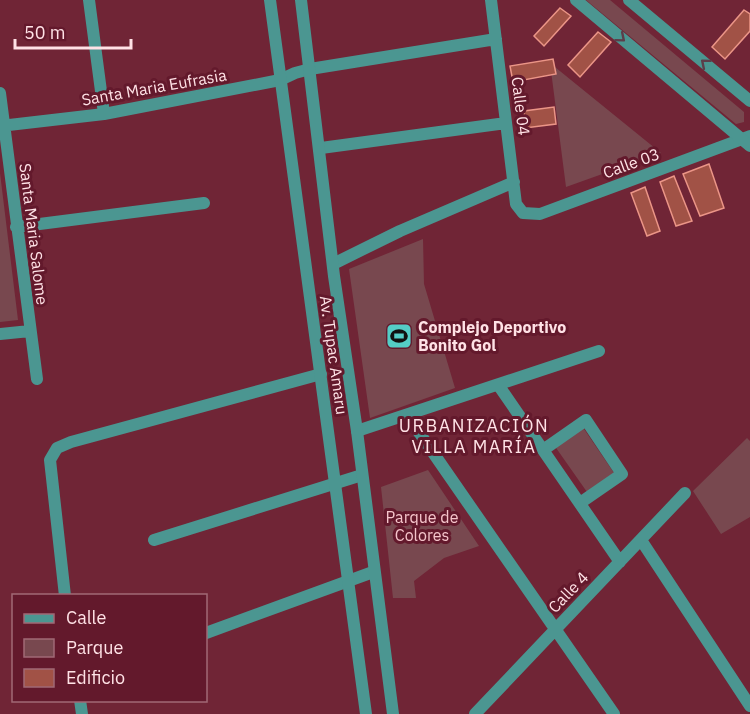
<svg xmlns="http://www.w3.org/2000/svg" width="750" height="714" viewBox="0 0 750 714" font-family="'IBM Plex Sans',sans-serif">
<rect width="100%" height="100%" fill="#702536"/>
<!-- green -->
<path fill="#78484f" d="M586 0H610L744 112V122L736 124Z
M550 63 661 153 566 187Z
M0 173 18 320 0 322Z
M423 239 424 284 455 388 370 418 349 269Z
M582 426 614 473 587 492 554 445Z
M747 438 750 441V517L721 534 693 491Z
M428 470 479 546 444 558 414 581 416 598H393L381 487Z"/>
<!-- building -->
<path fill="#a15246" stroke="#eb9587" stroke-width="1.5" d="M560 8 571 16 544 46 534 36Z
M744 10 750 14V31L725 59 712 47Z
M598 32 611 42 580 77 568 65Z
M553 59 556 74 513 82 510 66Z
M554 107 556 124 525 128 524 111Z
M709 164 724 208 700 216 683 174Z
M674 176 692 221 676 226 660 182Z
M645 187 660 231 647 236 631 193Z"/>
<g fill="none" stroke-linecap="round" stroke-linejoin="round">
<!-- minor -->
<path stroke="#4b9691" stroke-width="12" d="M89 0 104 114
M491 0 516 204 523 213 540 214 750 136
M0 93 37 379
M0 126 104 114 280 80 295 73 310 69 496 39
M321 148 506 123
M16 227 204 203
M333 264 400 231 514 182
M0 334 30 331
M499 386 620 562
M407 415 614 714
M357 431 599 351
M543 450 586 420 622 474 580 503
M154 540 362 475
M641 540 750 706
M65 596 50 460 57 448 71 442 321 374
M206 633 373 572
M80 700 82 714
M475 714 685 493"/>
<!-- tertiary -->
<path stroke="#4b9691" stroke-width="12" d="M270 0 366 714
M301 0 334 276 357 431 393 714
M576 0 750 146
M629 0 750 101"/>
</g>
<!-- one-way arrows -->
<defs><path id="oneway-chevron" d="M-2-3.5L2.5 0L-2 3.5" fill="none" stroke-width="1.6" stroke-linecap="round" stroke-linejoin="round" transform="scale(1.5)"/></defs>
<g stroke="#5c3e4a">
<use href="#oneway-chevron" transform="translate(621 38) rotate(40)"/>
<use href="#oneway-chevron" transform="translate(705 63) rotate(-140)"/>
</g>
<!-- icons -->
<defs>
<symbol id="stadium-square" viewBox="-11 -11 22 22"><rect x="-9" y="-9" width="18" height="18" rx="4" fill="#54cdc6" stroke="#63192c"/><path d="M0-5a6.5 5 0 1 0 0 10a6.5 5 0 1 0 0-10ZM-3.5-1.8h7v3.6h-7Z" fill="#111"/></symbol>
</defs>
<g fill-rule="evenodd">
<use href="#stadium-square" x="384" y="321" width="30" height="30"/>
</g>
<g text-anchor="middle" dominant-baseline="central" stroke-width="6" stroke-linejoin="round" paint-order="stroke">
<!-- street labels -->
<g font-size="16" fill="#ffe2e6" stroke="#63192c">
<text transform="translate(154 87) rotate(-10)">Santa Maria Eufrasia</text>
<text transform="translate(521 106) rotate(83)">Calle 04</text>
<text transform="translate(631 163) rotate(-20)">Calle 03</text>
<text transform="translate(34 234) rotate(83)">Santa Maria Salome</text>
<text transform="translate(334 355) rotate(82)">Av. Tupac Amaru</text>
<text transform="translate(568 592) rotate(-46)">Calle 4</text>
</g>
<!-- poi labels -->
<g font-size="16" font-weight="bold" fill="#ffe2e6" stroke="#63192c" text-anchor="start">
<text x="418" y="327">Complejo Deportivo<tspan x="418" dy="18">Bonito Gol</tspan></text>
</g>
<!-- park labels -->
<g font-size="16" fill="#f5c5cb" stroke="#63192c">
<text x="422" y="517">Parque de<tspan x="422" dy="18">Colores</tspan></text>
</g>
<!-- neighbourhood labels -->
<g font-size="18" letter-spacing="1.5" fill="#ffe2e6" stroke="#63192c">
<text x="474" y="425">URBANIZACIÓN<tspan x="474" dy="21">VILLA MARÍA</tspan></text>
</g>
</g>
<!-- legend -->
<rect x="12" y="594" width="195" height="108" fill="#63192c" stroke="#a16976" stroke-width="1.5"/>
<rect x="24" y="614" width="30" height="9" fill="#4b9691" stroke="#a16976" stroke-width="1.5"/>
<text x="66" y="624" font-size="18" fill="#ffe2e6">Calle</text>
<rect x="24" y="639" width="30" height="18" fill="#78484f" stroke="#a16976" stroke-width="1.5"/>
<text x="66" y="654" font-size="18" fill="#ffe2e6">Parque</text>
<rect x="24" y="669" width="30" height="18" fill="#a15246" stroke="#a16976" stroke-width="1.5"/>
<text x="66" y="684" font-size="18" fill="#ffe2e6">Edificio</text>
<!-- scale -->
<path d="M15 39v9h116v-9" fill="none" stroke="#ffe2e6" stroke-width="3"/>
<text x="24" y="39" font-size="18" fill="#ffe2e6" stroke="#63192c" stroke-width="4.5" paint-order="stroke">50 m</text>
</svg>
